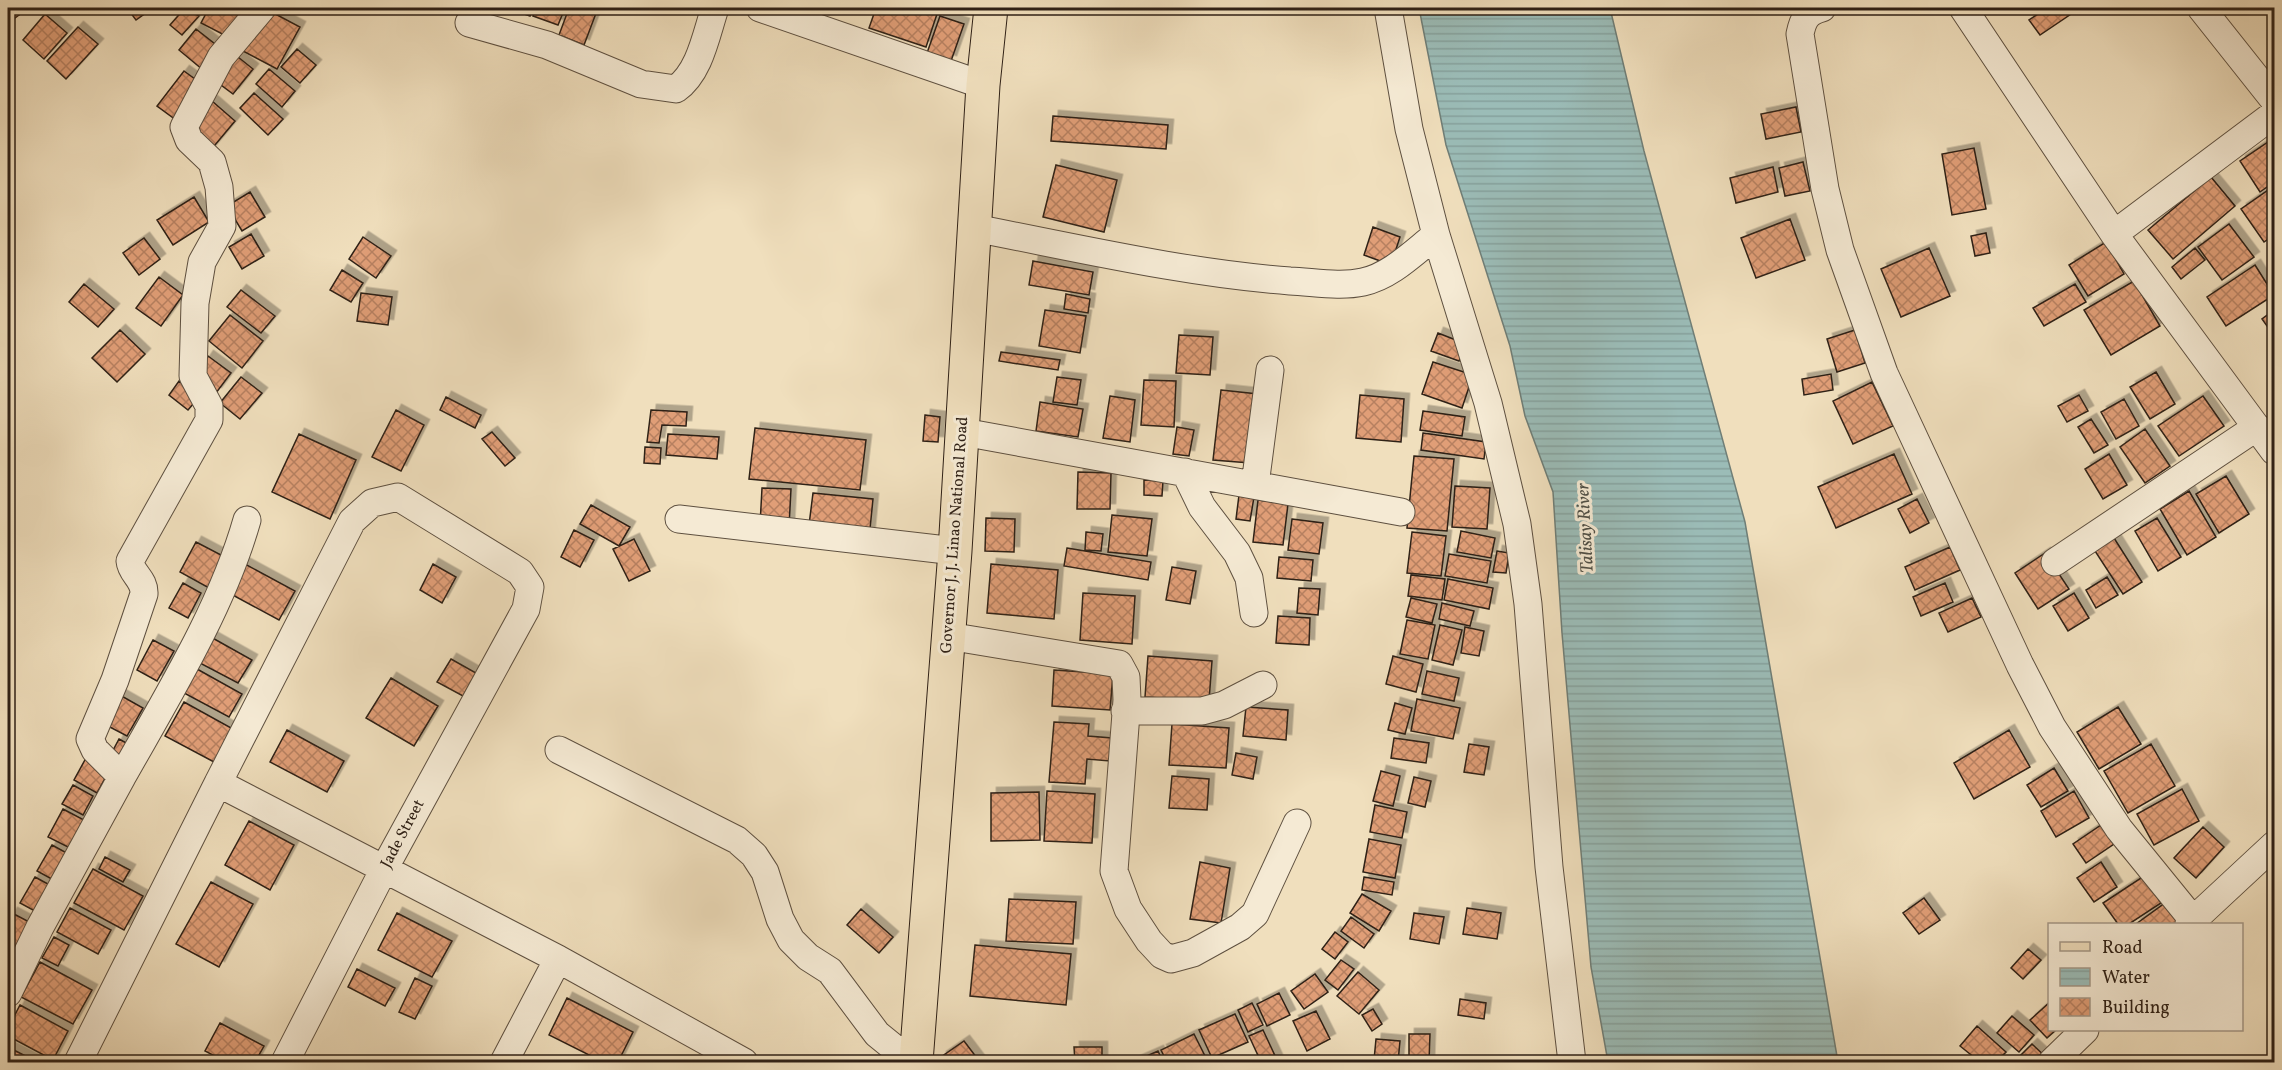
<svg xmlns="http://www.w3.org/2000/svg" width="2282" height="1070" viewBox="0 0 2282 1070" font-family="Vollkorn,serif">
<defs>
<pattern id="water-rules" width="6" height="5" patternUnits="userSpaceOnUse" patternTransform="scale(1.5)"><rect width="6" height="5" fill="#9bbcb7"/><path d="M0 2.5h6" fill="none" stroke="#86a19d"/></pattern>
<pattern id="building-cross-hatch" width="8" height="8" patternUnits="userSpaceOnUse" patternTransform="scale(1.5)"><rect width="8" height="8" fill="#e09e77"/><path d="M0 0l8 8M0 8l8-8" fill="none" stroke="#b68061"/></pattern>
<filter id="shadow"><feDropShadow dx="5.5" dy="-5.5" stdDeviation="0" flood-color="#0004"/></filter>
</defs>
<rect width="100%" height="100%" fill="#f0dfbd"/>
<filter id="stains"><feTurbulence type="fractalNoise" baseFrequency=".00333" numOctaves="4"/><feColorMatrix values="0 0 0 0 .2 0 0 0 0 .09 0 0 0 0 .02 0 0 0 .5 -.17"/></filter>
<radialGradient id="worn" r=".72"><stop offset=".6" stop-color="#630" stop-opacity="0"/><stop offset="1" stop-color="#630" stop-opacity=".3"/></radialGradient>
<!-- water -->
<path fill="url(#water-rules)" stroke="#6f7e77" stroke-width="1.5" d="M1419 8H1610L1644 151 1745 522 1838 1062H1608L1591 967 1562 633 1553 492 1525 416 1510 346 1446 145Z"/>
<!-- building -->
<path fill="url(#building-cross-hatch)" stroke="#2e2016" stroke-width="1.5" filter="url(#shadow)" d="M8 8H24L26 10 8 23Z
M127 8H153L136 20Z
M185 8 199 16 182 35 170 25Z
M209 8H248L232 39 201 23Z
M264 8 300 27 277 69 241 50Z
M507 8H533L530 16Z
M536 8H565L558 25 533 16Z
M569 8H598L584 45 559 35Z
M876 8H939L926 47 869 28Z
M2047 8H2080L2040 35 2029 20Z
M45 14 67 33 44 59 23 40Z
M940 16 964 24 951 61 927 53Z
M78 27 98 44 66 79 47 61Z
M196 29 220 48 203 70 179 50Z
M297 49 316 65 300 83 281 67Z
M233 53 253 69 233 94 213 79Z
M269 69 295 91 282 107 256 84Z
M184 71 203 85 176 120 157 106Z
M254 93 283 119 268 135 240 108Z
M212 101 235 121 210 151 186 130Z
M1796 107 1801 132 1766 139 1761 114Z
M1053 116 1168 125 1166 149 1051 141Z
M2274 138V182L2260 192 2240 161Z
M1974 148 1986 209 1952 215 1942 154Z
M1803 162 1810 191 1785 196 1779 168Z
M1056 165 1117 180 1104 232 1043 217Z
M1773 167 1778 192 1736 203 1730 178Z
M2211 177 2235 206 2173 259 2148 230Z
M2274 186V235L2264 242 2241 209Z
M250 192 265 217 242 231 227 206Z
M194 197 209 222 173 245 157 220Z
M1790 219 1805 260 1756 278 1741 238Z
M2229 224 2254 257 2222 280 2198 247Z
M1373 227 1400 237 1391 265 1364 255Z
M1986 233 1990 253 1975 256 1971 236Z
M251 234 264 256 242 269 229 247Z
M363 237 391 256 376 278 349 259Z
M144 238 160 259 139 275 123 253Z
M2106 242 2124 274 2088 296 2069 265Z
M1929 248 1950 296 1901 317 1881 269Z
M2195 248 2205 260 2181 279 2172 267Z
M1033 261 1093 272 1089 295 1029 285Z
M2255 265 2274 295 2226 326 2207 297Z
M342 270 363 283 351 302 330 290Z
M159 277 183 295 161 326 136 308Z
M2134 281 2160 326 2111 355 2084 310Z
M84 284 114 309 98 327 69 302Z
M2075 284 2086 302 2044 326 2033 308Z
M241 290 275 316 261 333 227 307Z
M361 293 392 297 388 325 357 321Z
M1066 294 1090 299 1088 313 1064 309Z
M1045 310 1086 316 1080 353 1039 346Z
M2274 310V336L2262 319Z
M230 315 263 341 242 368 209 341Z
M120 330 145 354 117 382 92 358Z
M1855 330 1865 363 1837 372 1827 339Z
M1438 333 1466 344 1459 361 1431 351Z
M1179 335 1213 337 1210 375 1176 373Z
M1001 352 1060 360 1058 370 999 361Z
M208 356 231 373 216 393 194 377Z
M1433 362 1473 375 1462 408 1422 394Z
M2156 372 2175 404 2150 419 2130 387Z
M1831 374 1833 390 1804 395 1802 379Z
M241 377 262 393 240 419 220 403Z
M1057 377 1081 380 1077 405 1053 402Z
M1144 380 1176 381 1174 427 1141 425Z
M179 381 199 397 188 410 169 395Z
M1872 382 1893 426 1853 444 1833 401Z
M1221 390 1258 394 1250 463 1213 460Z
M1360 395 1404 399 1401 442 1356 438Z
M2079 395 2088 411 2067 422 2058 406Z
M1110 396 1135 400 1130 442 1103 438Z
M2203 396 2224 426 2179 456 2158 426Z
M446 397 481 415 475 428 440 410Z
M2124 399 2139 426 2116 439 2101 412Z
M1040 402 1083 409 1078 437 1036 431Z
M396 410 424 425 401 471 372 457Z
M651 410 687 412 686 426 662 425 659 443 647 442Z
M1423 411 1465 417 1462 436 1420 430Z
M925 415 940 417 938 442 923 441Z
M2091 419 2108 445 2094 453 2078 427Z
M1177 427 1194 430 1189 456 1173 454Z
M755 428 866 440 860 490 749 479Z
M2145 429 2170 466 2145 483 2120 447Z
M492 432 515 458 505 466 482 439Z
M1423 433 1486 442 1484 459 1421 450Z
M299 434 356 460 330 519 272 492Z
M668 434 719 437 717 459 666 455Z
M645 447 661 448 660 464 644 463Z
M1894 454 1912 494 1836 528 1818 487Z
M2109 454 2127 485 2103 499 2085 469Z
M1414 456 1454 459 1447 531 1407 528Z
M1078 472 1111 473 1110 509H1077Z
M2226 476 2249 514 2219 533 2196 494Z
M1144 480 1163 481 1162 496 1144 495Z
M1455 486 1490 488 1487 529 1452 527Z
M762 488 791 489 789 527 760 525Z
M2189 491 2216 537 2187 555 2160 509Z
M813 493 873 499 869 539 808 533Z
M1239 495 1254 497 1250 521 1236 519Z
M1917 499 1929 523 1910 533 1898 509Z
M1258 500 1288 504 1283 545 1253 542Z
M591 505 630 527 619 546 580 524Z
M1112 515 1152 519 1147 556 1108 552Z
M986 518 1015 519 1014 552 985 551Z
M2157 518 2181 557 2158 571 2135 531Z
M1292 519 1323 523 1319 554 1288 550Z
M574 530 594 540 580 567 561 557Z
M1461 531 1495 538 1491 558 1457 552Z
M1086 532 1103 534 1101 551 1085 550Z
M1412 532 1446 536 1441 576 1407 573Z
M2114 538 2142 582 2123 594 2095 551Z
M634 539 650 571 629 581 613 549Z
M196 542 225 557 209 588 180 572Z
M1950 547 1960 570 1915 590 1905 567Z
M1067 548 1151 562 1148 580 1064 566Z
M1497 551 1509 553 1506 573 1493 572Z
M2045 553 2069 589 2038 609 2015 573Z
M1449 554 1491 561 1487 583 1445 576Z
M1279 557 1313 560 1311 581 1277 578Z
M243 563 295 591 279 620 227 592Z
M433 564 456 577 442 603 420 590Z
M991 564 1058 570 1054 619 987 613Z
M1172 567 1196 571 1190 604 1166 600Z
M1411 575 1445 579 1442 600 1408 596Z
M2107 577 2118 595 2096 608 2086 590Z
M1448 579 1493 588 1489 609 1444 600Z
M183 583 201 593 188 618 169 608Z
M1945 583 1953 602 1921 616 1913 597Z
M1299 588 1320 589 1318 615 1297 613Z
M1083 593 1135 596 1132 644 1080 640Z
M2074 593 2089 618 2068 631 2053 606Z
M1411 598 1437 604 1432 623 1406 617Z
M1972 598 1981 617 1948 632 1939 613Z
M1442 603 1474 611 1470 626 1439 619Z
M1278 616 1310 618 1309 645 1276 643Z
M1407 620 1435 625 1428 659 1400 654Z
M1440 625 1462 630 1453 665 1432 660Z
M1465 627 1484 631 1479 656 1461 653Z
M209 636 252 660 238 683 196 661Z
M153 640 174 651 157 681 137 670Z
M1148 656 1212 661 1209 701 1145 697Z
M1393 656 1423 664 1416 692 1386 684Z
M451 659 476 673 463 696 437 682Z
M197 669 242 694 229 717 184 693Z
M1054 670 1113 674 1110 710 1052 706Z
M1427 671 1459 678 1454 701 1422 694Z
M391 678 438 706 414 746 366 718Z
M118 694 143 708 127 736 102 723Z
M1417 699 1460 708 1453 739 1411 731Z
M184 702 233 729 214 762 165 736Z
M1395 703 1412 708 1405 734 1388 730Z
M1246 707 1288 710 1286 740 1243 736Z
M2118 707 2141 744 2099 769 2077 732Z
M1054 722 1089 724 1088 736 1112 738 1110 761 1087 759 1085 784 1049 782Z
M1172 724 1229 728 1226 768 1169 765Z
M287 730 344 761 327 792 270 762Z
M2009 730 2030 767 1974 799 1954 763Z
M1394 738 1429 743 1426 763 1391 758Z
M119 739 130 745 121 762 110 756Z
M1469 744 1489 747 1484 775 1464 772Z
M2151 744 2175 786 2128 813 2104 771Z
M1236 753 1257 757 1253 779 1232 775Z
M86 758 109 771 97 793 74 780Z
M2054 768 2068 791 2041 807 2027 785Z
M1381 771 1400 776 1393 806 1373 801Z
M1172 776 1209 779 1207 810 1169 808Z
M1414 777 1431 781 1425 807 1408 803Z
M73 785 93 796 83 815 62 804Z
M2182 789 2199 821 2154 845 2137 814Z
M1047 791 1095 794 1092 843 1044 841Z
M2074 791 2089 818 2056 837 2041 811Z
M1039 792 1040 840 991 841V793Z
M1375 805 1407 812 1402 838 1370 832Z
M63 809 84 820 70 848 48 837Z
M249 821 294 845 270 890 225 865Z
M2101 825 2114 844 2086 863 2073 844Z
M2203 827 2224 847 2196 878 2174 858Z
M1369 839 1401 845 1395 878 1363 872Z
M52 845 74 857 59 883 37 871Z
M105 857 130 870 123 882 99 869Z
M1200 862 1230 868 1221 923 1190 919Z
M2101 862 2117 887 2094 902 2077 878Z
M93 869 143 896 124 930 74 903Z
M2144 876 2161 903 2129 924H2118L2103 903Z
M35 877 59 890 44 916 20 903Z
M1364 877 1394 882 1392 895 1362 890Z
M211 882 253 904 219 967 176 944Z
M1362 894 1391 911 1379 931 1350 913Z
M1924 898 1940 920 1919 934 1903 913Z
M2172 898 2184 924H2136Z
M1009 899 1076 902 1073 944 1006 941Z
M70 908 111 930 98 954 57 932Z
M1467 908 1501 913 1497 939 1463 934Z
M861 909 893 937 879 953 847 925Z
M12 913 37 926 22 953 8 945V920Z
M397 913 452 941 432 977 378 950Z
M1414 913 1444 917 1439 944 1410 939Z
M1351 917 1374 934 1364 948 1341 931Z
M1335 932 1348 942 1335 959 1322 949Z
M54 937 69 945 58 966 42 958Z
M975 945 1071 954 1066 1005 970 996Z
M2028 949 2041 960 2023 979 2011 968Z
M1341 960 1354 969 1338 990 1325 980Z
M40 962 92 990 73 1024 21 997Z
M357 969 395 988 385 1006 348 987Z
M1358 972 1379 990 1359 1014 1337 996Z
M1315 974 1328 992 1304 1009 1291 991Z
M415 978 432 986 415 1019 399 1012Z
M1279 993 1290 1015 1267 1026 1257 1004Z
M567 998 633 1032 618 1062H603L549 1035Z
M1460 999 1486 1003 1484 1019 1458 1015Z
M2050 1002V1030H2056L2047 1038 2030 1020Z
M1252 1003 1263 1025 1248 1032 1238 1010Z
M20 1005 68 1031 53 1060 8 1036V1028Z
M1373 1009 1382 1024 1372 1031 1362 1015Z
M1316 1011 1330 1039 1307 1051 1293 1021Z
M1235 1014 1248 1042 1212 1058 1199 1030Z
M2012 1016 2034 1035 2019 1052 1997 1033Z
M220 1023 264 1046 255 1062H226L205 1051Z
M1977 1026 2006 1052 1996 1062H1980L1960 1046Z
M1263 1030 1277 1060 1273 1062H1261L1249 1036Z
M1194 1034 1206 1058 1197 1062H1167L1161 1050Z
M1409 1034H1430L1429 1062H1409Z
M1376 1039 1400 1041 1398 1062 1374 1060Z
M964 1041 980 1062H945L941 1057Z
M2032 1044 2050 1061 2014 1062Z
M8 1047 37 1062H8Z
M1074 1047H1102V1062H1075Z
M1158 1051 1163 1062H1133Z"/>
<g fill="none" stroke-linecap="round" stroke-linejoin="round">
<defs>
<path id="minor" d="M760 8 983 85
M1388 8 1409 129 1436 235 1488 403 1517 524 1528 604 1549 867 1572 1062
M1822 8C1807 12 1803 19 1800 34L1825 189 1840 250 1884 373 2020 665 2052 727 2119 829 2193 920
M1963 8 2114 234 2274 451
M2201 8 2274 100
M469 23 547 45 641 84 676 89C700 72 706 35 715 8
M974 228C1078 248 1184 273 1290 281 1314 282 1340 287 1363 282 1391 276 1414 252 1436 235
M2114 234 2274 114
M963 432 1401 512
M1185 472 1202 507 1237 553 1249 578 1254 613
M1255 485 1270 370
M679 519 955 551
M2055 562 2257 427
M948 636 1119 664 1126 677 1127 700 1114 871 1128 909 1149 941 1162 955 1171 959 1193 953 1240 927 1255 914 1297 823
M1125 711H1202L1224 705 1263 685
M559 750 737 840 754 855 765 872 780 919 791 940 808 957 830 971 877 1034 893 1047 916 1057
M122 777C167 697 222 608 247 520
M218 783 352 521 372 503 398 497 520 572 530 587 526 609 384 869 285 1062
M2189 924 2274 845
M8 993 40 927 122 777 95 750 90 739 115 680 144 594C145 579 131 574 130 561L209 420V406L193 376 195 303 202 262 222 226 219 187 212 162 189 140 184 127 221 57 262 8
M78 1062 218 783 558 959 744 1062
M504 1062 558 959
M2052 1062 2085 1030"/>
<path id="major" d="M916 1062 955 551 983 85 991 8"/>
</defs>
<!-- minor casing -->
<use href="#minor" stroke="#5e5040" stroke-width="29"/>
<!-- major casing -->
<use href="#major" stroke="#2e2016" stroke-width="35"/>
<!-- minor -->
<use href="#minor" stroke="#f5ead4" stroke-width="27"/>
<!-- major -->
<use href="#major" stroke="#f0dfbd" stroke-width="33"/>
</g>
<g text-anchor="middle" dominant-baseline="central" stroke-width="6" stroke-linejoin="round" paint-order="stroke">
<!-- street labels -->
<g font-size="16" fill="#2e2016" stroke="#f5ead4">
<text transform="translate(955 535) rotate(-86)">Governor J. J. Linao National Road</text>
<text transform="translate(403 834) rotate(-62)">Jade Street</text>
</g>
<!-- water labels -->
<g font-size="18" font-style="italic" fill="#4f4f46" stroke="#f5ead4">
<text transform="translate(1586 528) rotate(-93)">Talisay River</text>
</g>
</g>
<!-- margin -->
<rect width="2282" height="1070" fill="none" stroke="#f0dfbd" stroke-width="30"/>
<rect x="9" y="9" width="2264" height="1052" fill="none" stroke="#2e2016" stroke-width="3"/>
<rect x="15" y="15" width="2252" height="1040" fill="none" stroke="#2e2016" stroke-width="1.5"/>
<!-- legend -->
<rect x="2048" y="923" width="195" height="108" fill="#f5ead4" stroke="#a59988" stroke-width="1.5"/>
<rect x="2060" y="942" width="30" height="9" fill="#f0dfbd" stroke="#a59988" stroke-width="1.5"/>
<text x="2102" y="953" font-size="18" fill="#2e2016">Road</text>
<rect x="2060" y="968" width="30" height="18" fill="url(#water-rules)" stroke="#a59988" stroke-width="1.5"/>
<text x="2102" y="983" font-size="18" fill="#2e2016">Water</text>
<rect x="2060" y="998" width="30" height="18" fill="url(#building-cross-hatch)" stroke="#a59988" stroke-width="1.5"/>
<text x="2102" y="1013" font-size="18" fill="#2e2016">Building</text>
<rect width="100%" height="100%" filter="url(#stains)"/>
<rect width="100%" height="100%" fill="url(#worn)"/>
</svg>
